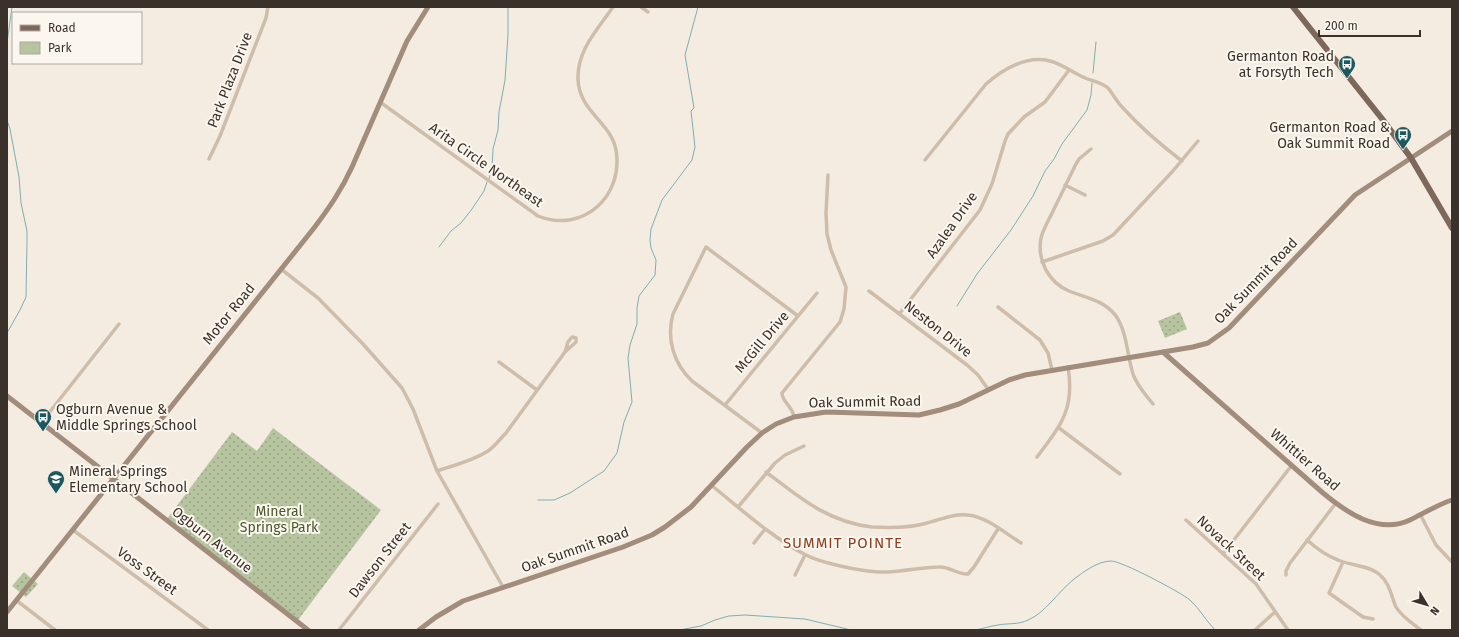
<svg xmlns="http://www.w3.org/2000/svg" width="1459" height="637" viewBox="0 0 1459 637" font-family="'Fira Sans',sans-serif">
<defs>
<pattern id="green-dots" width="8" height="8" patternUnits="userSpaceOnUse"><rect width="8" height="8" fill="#b6c59f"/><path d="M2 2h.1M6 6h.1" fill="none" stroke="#95a182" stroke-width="1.8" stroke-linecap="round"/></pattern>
</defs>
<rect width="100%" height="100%" fill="#f4ece1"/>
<!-- green -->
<path fill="url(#green-dots)" d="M1180 312 1187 329 1165 338 1158 321Z
M273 428 381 510 298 620 167 519 232 432 257 451Z
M24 572 38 584 26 597 12 586Z"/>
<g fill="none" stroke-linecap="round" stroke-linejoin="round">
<!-- stream -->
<path stroke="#7eaeb3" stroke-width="1" d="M7 43 12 7
M1093 73 1096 42
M7 120 10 129 19 177 21 203 27 231V241L26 297 20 310 7 333
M489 179 492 169 493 149 498 130 499 112 505 80 508 35V7
M439 247 451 231 461 223 472 209 484 191 487 182
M957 306 977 274 1011 230 1033 196 1045 171 1054 159 1062 144 1087 110 1091 95 1092 83
M538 500H554L570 493 604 471 617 453 624 422 632 402 628 358 630 345 637 324V308L639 296 655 275 656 260 651 248 650 240 651 229 662 200 692 160 695 147 691 111 694 108 685 55 698 7
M679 630 701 626 715 620 729 616 745 615 805 619 851 630
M974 630C983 629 990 626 998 625 1008 623 1018 625 1028 620 1044 614 1059 591 1073 580 1083 572 1098 561 1111 561 1122 561 1180 592 1190 600 1200 609 1206 621 1215 630"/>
<!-- street -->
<path stroke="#cebdab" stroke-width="3.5" d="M641 7 648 12
M380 102 538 216C583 234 624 196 616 150 611 122 579 112 578 79 577 50 598 29 613 7
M1091 149 1079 159 1076 164C1068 180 1061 195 1053 211 1049 220 1043 229 1041 238 1037 260 1048 282 1069 291 1086 298 1104 300 1116 316 1127 332 1127 355 1133 374 1137 386 1146 395 1153 404
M209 159 220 136 266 18 268 7
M925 160 986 84C1003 69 1027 55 1050 61 1062 64 1072 72 1083 77 1091 81 1101 82 1108 88 1113 94 1117 102 1123 108 1141 128 1161 145 1182 161
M1065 185 1085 195
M1042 262 1103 241 1113 235 1172 172 1198 141
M281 269 318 298 363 344 402 388 413 409 437 471 503 587
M869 291 967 365 978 375 988 389
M998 307 1040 340 1048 353 1052 370
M900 313 980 210 992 184 1005 141 1008 134 1024 117 1045 102 1069 70
M499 362 537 390
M725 405 817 293
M794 417C793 407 782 402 782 393L840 322 844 309 846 287 831 250 827 234 826 213 828 175
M41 423 119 324
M1059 428 1120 474
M762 433 692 381C674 364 666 339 673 314L706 247 798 316
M1037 457C1061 425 1075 409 1068 367
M437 471C454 465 473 461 488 451 495 446 500 439 506 433L565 352 576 342V338L572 337 568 342 565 352
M766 472C800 498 828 522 872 527 890 528 910 528 927 523 940 520 954 513 968 515 987 517 1005 533 1021 543
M711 485C741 509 770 536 804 554 820 563 860 571 878 572 899 573 919 567 939 567 949 566 958 575 968 574L974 567 998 529
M738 507 775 463 785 455 804 446
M1420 514 1436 545 1452 562
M1186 520 1256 584 1288 630
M73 530 208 630
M1307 540C1316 548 1327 556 1338 560 1352 566 1368 565 1379 574 1390 583 1391 596 1396 607 1401 616 1413 624 1421 630
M754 543 765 529
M1223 554 1292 465
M1343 562 1329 593 1363 617 1373 619
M795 575 805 555
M1286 575V571L1290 563 1336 503
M16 600 55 630
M339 630 438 504
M1255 630 1275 612"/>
<!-- secondary -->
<path stroke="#a28c7c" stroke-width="5" d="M1163 352 1323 493C1346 512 1378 535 1410 520 1424 513 1437 505 1452 500
M7 396 308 630
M7 612 314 228C329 208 341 191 352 167L407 41 428 7
M419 630 436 617 463 601 623 547 652 535 665 527 691 507 747 447 762 433 776 424 794 417 826 412 919 415 940 410 959 404 1009 380 1025 375 1193 347 1208 343 1229 328 1355 195 1452 131"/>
<!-- primary -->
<path stroke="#7d685b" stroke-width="6" d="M1293 7 1383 120 1411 158 1452 228"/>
</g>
<!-- icons -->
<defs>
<symbol id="bus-pin" viewBox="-11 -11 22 30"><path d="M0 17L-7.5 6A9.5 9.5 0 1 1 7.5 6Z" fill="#1e585f" stroke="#fbf6ee"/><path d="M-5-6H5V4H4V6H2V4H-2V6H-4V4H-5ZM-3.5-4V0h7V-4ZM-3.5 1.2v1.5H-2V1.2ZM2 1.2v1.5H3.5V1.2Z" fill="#fff"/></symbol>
<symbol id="school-pin" viewBox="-11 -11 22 30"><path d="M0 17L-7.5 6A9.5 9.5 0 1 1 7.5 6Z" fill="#1e585f" stroke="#fbf6ee"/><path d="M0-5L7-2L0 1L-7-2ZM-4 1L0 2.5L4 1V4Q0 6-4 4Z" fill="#fff"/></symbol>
</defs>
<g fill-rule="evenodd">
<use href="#bus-pin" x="1337" y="54" width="20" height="27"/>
<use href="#bus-pin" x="1393" y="125" width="20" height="27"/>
<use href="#bus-pin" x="33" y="407" width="20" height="27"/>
<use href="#school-pin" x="46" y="469" width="20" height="27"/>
</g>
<g text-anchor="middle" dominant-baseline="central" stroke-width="4" stroke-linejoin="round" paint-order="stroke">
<!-- poi labels -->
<g font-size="14" fill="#3b312b" stroke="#fbf6ee" text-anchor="end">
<text x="1334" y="56">Germanton Road<tspan x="1334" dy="16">at Forsyth Tech</tspan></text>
<text x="1390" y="127">Germanton Road &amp;<tspan x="1390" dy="16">Oak Summit Road</tspan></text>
<text x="56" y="409" text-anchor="start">Ogburn Avenue &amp;<tspan x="56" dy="16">Middle Springs School</tspan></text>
<text x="69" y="471" text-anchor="start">Mineral Springs<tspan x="69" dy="16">Elementary School</tspan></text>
</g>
<!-- street labels -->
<g font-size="14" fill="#3b312b" stroke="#fbf6ee">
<text transform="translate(230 80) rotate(-69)">Park Plaza Drive</text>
<text transform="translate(486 165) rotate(35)">Arita Circle Northeast</text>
<text transform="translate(952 225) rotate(-55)">Azalea Drive</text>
<text transform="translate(1256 281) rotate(-46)">Oak Summit Road</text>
<text transform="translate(229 314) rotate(-51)">Motor Road</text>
<text transform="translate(938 329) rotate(38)">Neston Drive</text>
<text transform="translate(762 342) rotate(-50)">McGill Drive</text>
<text transform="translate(865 402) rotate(-1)">Oak Summit Road</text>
<text transform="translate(1305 460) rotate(41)">Whittier Road</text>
<text transform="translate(212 540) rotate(38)">Ogburn Avenue</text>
<text transform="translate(1231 548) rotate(43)">Novack Street</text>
<text transform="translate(575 550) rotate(-19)">Oak Summit Road</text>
<text transform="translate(380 560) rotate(-52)">Dawson Street</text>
<text transform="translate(147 571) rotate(36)">Voss Street</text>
</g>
<!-- park labels -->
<g font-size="14" fill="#485b2d" stroke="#fbf6ee">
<text x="279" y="511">Mineral<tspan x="279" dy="16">Springs Park</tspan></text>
</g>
<!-- neighbourhood labels -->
<g font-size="15" letter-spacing="1" fill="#8e3f20" stroke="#fbf6ee">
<text x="843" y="543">SUMMIT POINTE</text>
</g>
</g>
<!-- border -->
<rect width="1459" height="637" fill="none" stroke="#3b312b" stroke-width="16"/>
<!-- legend -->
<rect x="12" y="12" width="130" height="52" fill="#fbf6ee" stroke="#aea7a0"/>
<rect x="20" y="25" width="20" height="6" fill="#7d685b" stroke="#aea7a0"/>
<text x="48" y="32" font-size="12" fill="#3b312b">Road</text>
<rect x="20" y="42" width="20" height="12" fill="#b6c59f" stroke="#aea7a0"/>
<text x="48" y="52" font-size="12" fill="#3b312b">Park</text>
<!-- north arrow -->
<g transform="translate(1427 605) rotate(128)" stroke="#fbf6ee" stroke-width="3" paint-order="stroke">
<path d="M0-3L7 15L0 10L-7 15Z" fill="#3b312b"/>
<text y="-6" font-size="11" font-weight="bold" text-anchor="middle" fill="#3b312b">N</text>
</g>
<!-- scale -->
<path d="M1319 30v6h101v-6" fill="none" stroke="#3b312b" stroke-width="2"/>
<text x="1325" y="30" font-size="12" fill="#3b312b" stroke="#fbf6ee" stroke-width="3" paint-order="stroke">200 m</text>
</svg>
